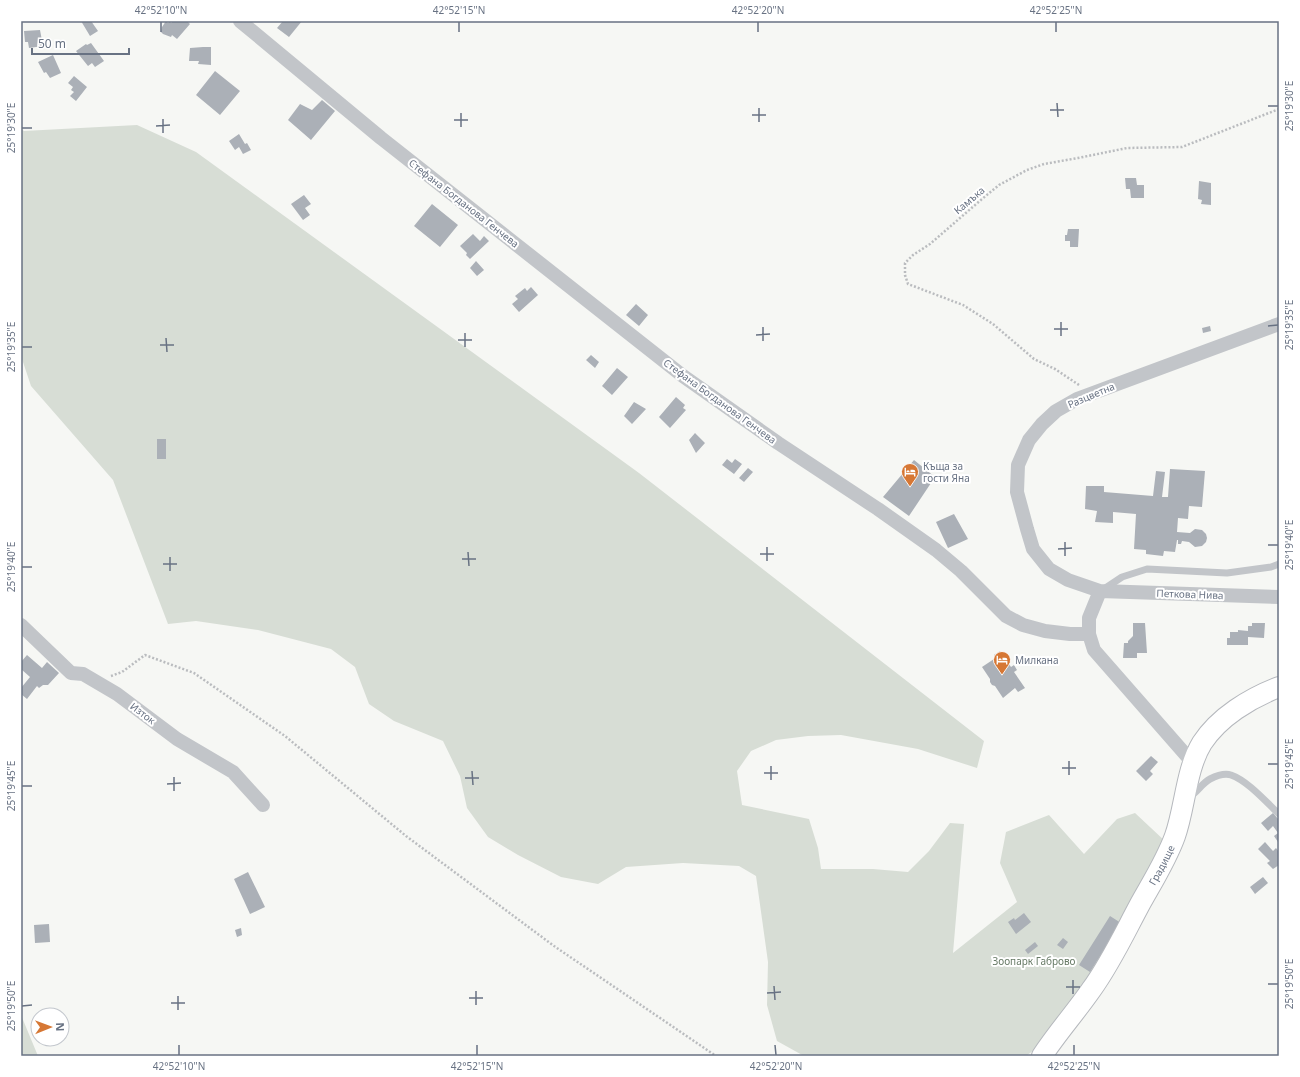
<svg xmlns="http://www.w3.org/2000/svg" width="1300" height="1077" viewBox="0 0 1300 1077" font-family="'Noto Sans',sans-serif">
<rect width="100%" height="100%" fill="#f6f7f4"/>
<!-- green -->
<path fill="#d7ddd5" d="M137 125 196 152 639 473 984 741 977 768 918 749 841 735 808 736 776 740 751 751 737 771 742 805 809 819 818 848 821 869H873L908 872 929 851 950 823 964 824 953 953 1017 902 1000 863 1006 832 1049 815 1084 854 1117 819 1135 813 1166 842 1084 988 1034 1050 1026 1056H804L777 1041 767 1005 768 962 756 876 739 866 683 863 626 867 598 884 561 877 518 855 488 837 467 808 460 776 443 741 394 721 369 704 361 683 355 667 331 649 258 630 196 621 168 624 113 480 31 386 21 356V129L24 131Z
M21 1015 38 1056H21Z"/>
<!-- building -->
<path fill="#abb0b7" d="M81 21H91L98 31 90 36Z
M166 21 168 23 170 21 171 23 173 21H187L190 24 177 39 172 35 171 37 163 34 161 32 162 27Z
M283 21H302L289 37 277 28Z
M40 30 43 46 29 48 28 42H25L24 31Z
M91 43 104 61 95 67 92 63 88 66 76 51 86 44 87 45Z
M203 47H211V65L198 64 199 61H189L190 48Z
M53 55 61 73 50 78 46 72 44 73 38 62Z
M215 71 240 91 220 115 196 95Z
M74 76 87 87 76 101 70 96 74 92 71 90 73 87 68 83Z
M322 100 335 111 311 140 288 120 300 104 312 110Z
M239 134 245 144 247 143 251 150 243 154 239 147 235 150 229 141Z
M1125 178H1136L1137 185H1144V198H1131L1130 189H1126Z
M1199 181 1211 183V205L1201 204 1202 200 1198 199Z
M304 195 311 204 305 208 310 215 303 220 291 204Z
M432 204 458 225 440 247 414 226Z
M1068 229H1079L1078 247H1070V241H1065V235H1067Z
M473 234 480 241 484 236 489 241 470 259 466 255 467 253 460 246Z
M476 261 484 270 477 276 470 268Z
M531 287 538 295 519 312 512 304 518 299 515 296 525 288 527 291Z
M636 304 648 315 639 326 626 315Z
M1210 326 1211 331 1203 333 1202 328Z
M591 355 599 362 595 368 586 360Z
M617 368 628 377 612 395 602 386Z
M676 397 685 405 683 408 686 410 670 428 659 417Z
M634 402 646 409 632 424 624 416Z
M695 433 705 443 696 453 689 440Z
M157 439H166V459H157Z
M727 459 732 463 735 459 742 464 734 474 722 465Z
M914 460 935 477 909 516 883 497Z
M748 468 753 472 744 482 739 478Z
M1170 469 1205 471 1202 507 1189 506 1188 519 1178 518 1177 532 1190 533 1195 529 1202 530 1206 534 1207 538 1206 542 1202 546 1195 547 1189 542 1182 541 1181 544H1178V540H1177L1175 552 1164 551 1163 556 1146 554V550L1134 549 1136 514 1113 512V523L1095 522 1097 511 1085 509 1086 486H1104V492L1153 496 1156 471 1165 472 1162 497H1168Z
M954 514 968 539 948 548 936 522Z
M1133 623H1145L1147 653H1137V658H1123L1124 643H1128V641L1133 636Z
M1252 623H1265L1264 638 1248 637V645H1227V638H1230V632H1238V630L1248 631V626H1252Z
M1000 651 1011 667 1014 665 1017 670 1014 672 1025 688 1018 692 1015 688 1003 698 995 686 992 685 990 682V679L982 667 994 659H997L994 655Z
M27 655 42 668 47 662 59 673 48 685H43L39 688 37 686 27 699 21 694V688L30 677 21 669V662Z
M1151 756 1158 762 1150 771 1153 774 1146 781 1136 771Z
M1273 813 1279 820V841L1278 842 1274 836 1278 833 1273 826 1268 831 1261 823Z
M1265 842 1273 851 1276 848 1279 852V865L1273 869 1267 863 1270 861 1258 849Z
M248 872 265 907 250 914 234 879Z
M1263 877 1268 883 1255 894 1250 887Z
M1024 913 1031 922 1016 934 1008 922 1014 918 1015 920Z
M1110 916 1121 923 1090 972 1079 965Z
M49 924 50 942 35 943 34 925Z
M241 928 242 935 237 937 235 930Z
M1063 938 1068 942 1063 949 1057 945Z
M1035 942 1038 946 1028 954 1025 950Z"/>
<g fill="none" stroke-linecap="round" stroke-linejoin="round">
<defs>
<g id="secondary">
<path id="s1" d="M1042 1056C1057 1033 1075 1013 1091 990 1110 964 1124 934 1139 906 1151 884 1166 861 1175 836 1185 808 1186 769 1202 743 1219 717 1250 698 1279 687"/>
</g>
</defs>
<!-- secondary casing -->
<use href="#secondary" stroke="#b5b8bd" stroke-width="22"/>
<!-- path -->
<path stroke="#babcbf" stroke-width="2.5" stroke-dasharray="2 2" stroke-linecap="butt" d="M1079 385 1055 369 1034 359 993 324 963 305 908 284 905 275V263L913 255 930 244 982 199 999 185 1027 170 1044 164 1078 158 1127 148 1182 147 1279 109
M111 676 122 672 145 655 194 673 285 736 406 836 554 946 716 1056"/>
<!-- lane -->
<path stroke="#c2c5c9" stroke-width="7" d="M1104 589 1122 577 1147 569 1227 573 1271 567 1279 564
M1189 797C1197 793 1202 783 1210 779 1216 776 1224 773 1231 775 1248 781 1266 802 1279 814"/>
<!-- street -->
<path stroke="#c2c5c9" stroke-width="14" d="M240 21 381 138 683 376 778 443 878 509 936 550 961 571 1006 616 1023 625 1045 631 1070 634H1089
M1279 324 1077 399 1056 411 1042 424 1029 440 1018 465 1017 492 1027 529 1033 549 1049 569 1068 580 1100 591 1279 597
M1100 591 1089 618V634L1094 650 1193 763
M21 625 71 673 83 674 117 694 177 739 233 772 263 805"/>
<!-- secondary -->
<use href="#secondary" stroke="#fff" stroke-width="20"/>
</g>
<!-- ticks -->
<path fill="none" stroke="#687283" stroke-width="1.5" d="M161 22V32M459 22V32M758 22V32M1056 22V32M1057 103 1058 117M1268 106H1278M759 108V122M1050 110H1064M461 113V127M752 115H766M163 119V133M454 120H468M156 126 170 125M22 128H32M1061 322V336M1268 326 1278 325M763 327V341M1054 329H1068M465 333V347M756 335 770 334M166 338 167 352M458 340H472M160 345H174M22 347H32M1065 542V556M1268 545H1278M767 547V561M1058 549 1072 548M468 552 469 566M760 554H774M170 557V571M462 559H476M163 564H177M22 567H32M1069 761V775M1268 764H1278M771 766V780M1062 768H1076M472 771 473 785M764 773H778M174 777V791M465 778H479M167 784 181 783M22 786H32M1073 980V994M1268 984H1278M774 986 775 1000M1066 987H1080M476 991V1005M767 993 781 992M178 996V1010M469 998H483M171 1003H185M22 1006 32 1005M179 1045V1055M477 1045V1055M775 1045 776 1055M1074 1045V1055"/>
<!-- icons -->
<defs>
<symbol id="hotel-pin" viewBox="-11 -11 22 30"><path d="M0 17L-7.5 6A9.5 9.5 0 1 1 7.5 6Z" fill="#d67734" stroke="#fff"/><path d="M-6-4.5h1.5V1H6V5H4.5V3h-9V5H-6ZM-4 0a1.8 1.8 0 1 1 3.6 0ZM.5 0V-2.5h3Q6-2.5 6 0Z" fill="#fff"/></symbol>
</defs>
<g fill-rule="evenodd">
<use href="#hotel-pin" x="900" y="462" width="20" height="27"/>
<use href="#hotel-pin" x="992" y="650" width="20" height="27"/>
</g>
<g text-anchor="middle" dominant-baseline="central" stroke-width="4" stroke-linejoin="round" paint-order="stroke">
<!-- street labels -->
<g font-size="10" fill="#687283" stroke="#fff">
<text transform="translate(969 200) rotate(-40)">Камъка</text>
<text transform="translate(464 203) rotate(38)">Стефана Богданова Генчева</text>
<text transform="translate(1091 395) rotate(-23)">Разцветна</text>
<text transform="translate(720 401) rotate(36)">Стефана Богданова Генчева</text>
<text transform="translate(1190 594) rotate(2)">Петкова Нива</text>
<text transform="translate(143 713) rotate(37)">Изток</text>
<text stroke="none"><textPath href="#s1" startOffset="226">Градище</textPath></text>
</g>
<!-- poi labels -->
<g font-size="10" fill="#687283" stroke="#fff" text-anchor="start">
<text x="923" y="466">Къща за<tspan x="923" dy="12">гости Яна</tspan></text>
<text x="1015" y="660">Милкана</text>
</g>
<!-- park labels -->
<g font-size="10" fill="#677a66" stroke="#fff">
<text x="1034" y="961">Зоопарк Габрово</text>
</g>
</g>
<!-- border -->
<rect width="1300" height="1077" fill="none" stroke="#ffffff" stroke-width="44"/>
<!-- north arrow -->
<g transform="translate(50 1027) rotate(89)"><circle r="19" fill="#ffffff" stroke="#c3c7cd"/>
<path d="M0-3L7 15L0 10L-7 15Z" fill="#d67734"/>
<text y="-6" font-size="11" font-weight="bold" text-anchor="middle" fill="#687283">N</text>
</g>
<!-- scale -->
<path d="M32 48v6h97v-6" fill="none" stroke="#687283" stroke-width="2"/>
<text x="38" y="48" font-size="12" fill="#687283" stroke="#ffffff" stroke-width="3" paint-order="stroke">50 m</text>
<rect x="22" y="22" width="1256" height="1033" fill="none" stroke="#687283" stroke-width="1.5"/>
<g font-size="10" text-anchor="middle" fill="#687283">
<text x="161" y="14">42°52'10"N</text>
<text x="459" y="14">42°52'15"N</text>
<text x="758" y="14">42°52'20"N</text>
<text x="1056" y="14">42°52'25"N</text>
<text transform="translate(1289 106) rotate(-90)" y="4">25°19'30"E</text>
<text transform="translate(11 128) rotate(-90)" y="4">25°19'30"E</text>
<text transform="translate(1289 325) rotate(-90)" y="4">25°19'35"E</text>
<text transform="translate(11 347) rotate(-90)" y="4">25°19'35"E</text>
<text transform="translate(1289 545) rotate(-90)" y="4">25°19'40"E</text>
<text transform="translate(11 567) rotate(-90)" y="4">25°19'40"E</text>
<text transform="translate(1289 764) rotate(-90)" y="4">25°19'45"E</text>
<text transform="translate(11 786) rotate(-90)" y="4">25°19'45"E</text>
<text transform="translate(1289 984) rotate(-90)" y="4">25°19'50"E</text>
<text transform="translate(11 1006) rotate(-90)" y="4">25°19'50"E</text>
<text x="179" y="1070">42°52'10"N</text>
<text x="477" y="1070">42°52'15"N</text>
<text x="776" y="1070">42°52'20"N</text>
<text x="1074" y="1070">42°52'25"N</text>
</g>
</svg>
